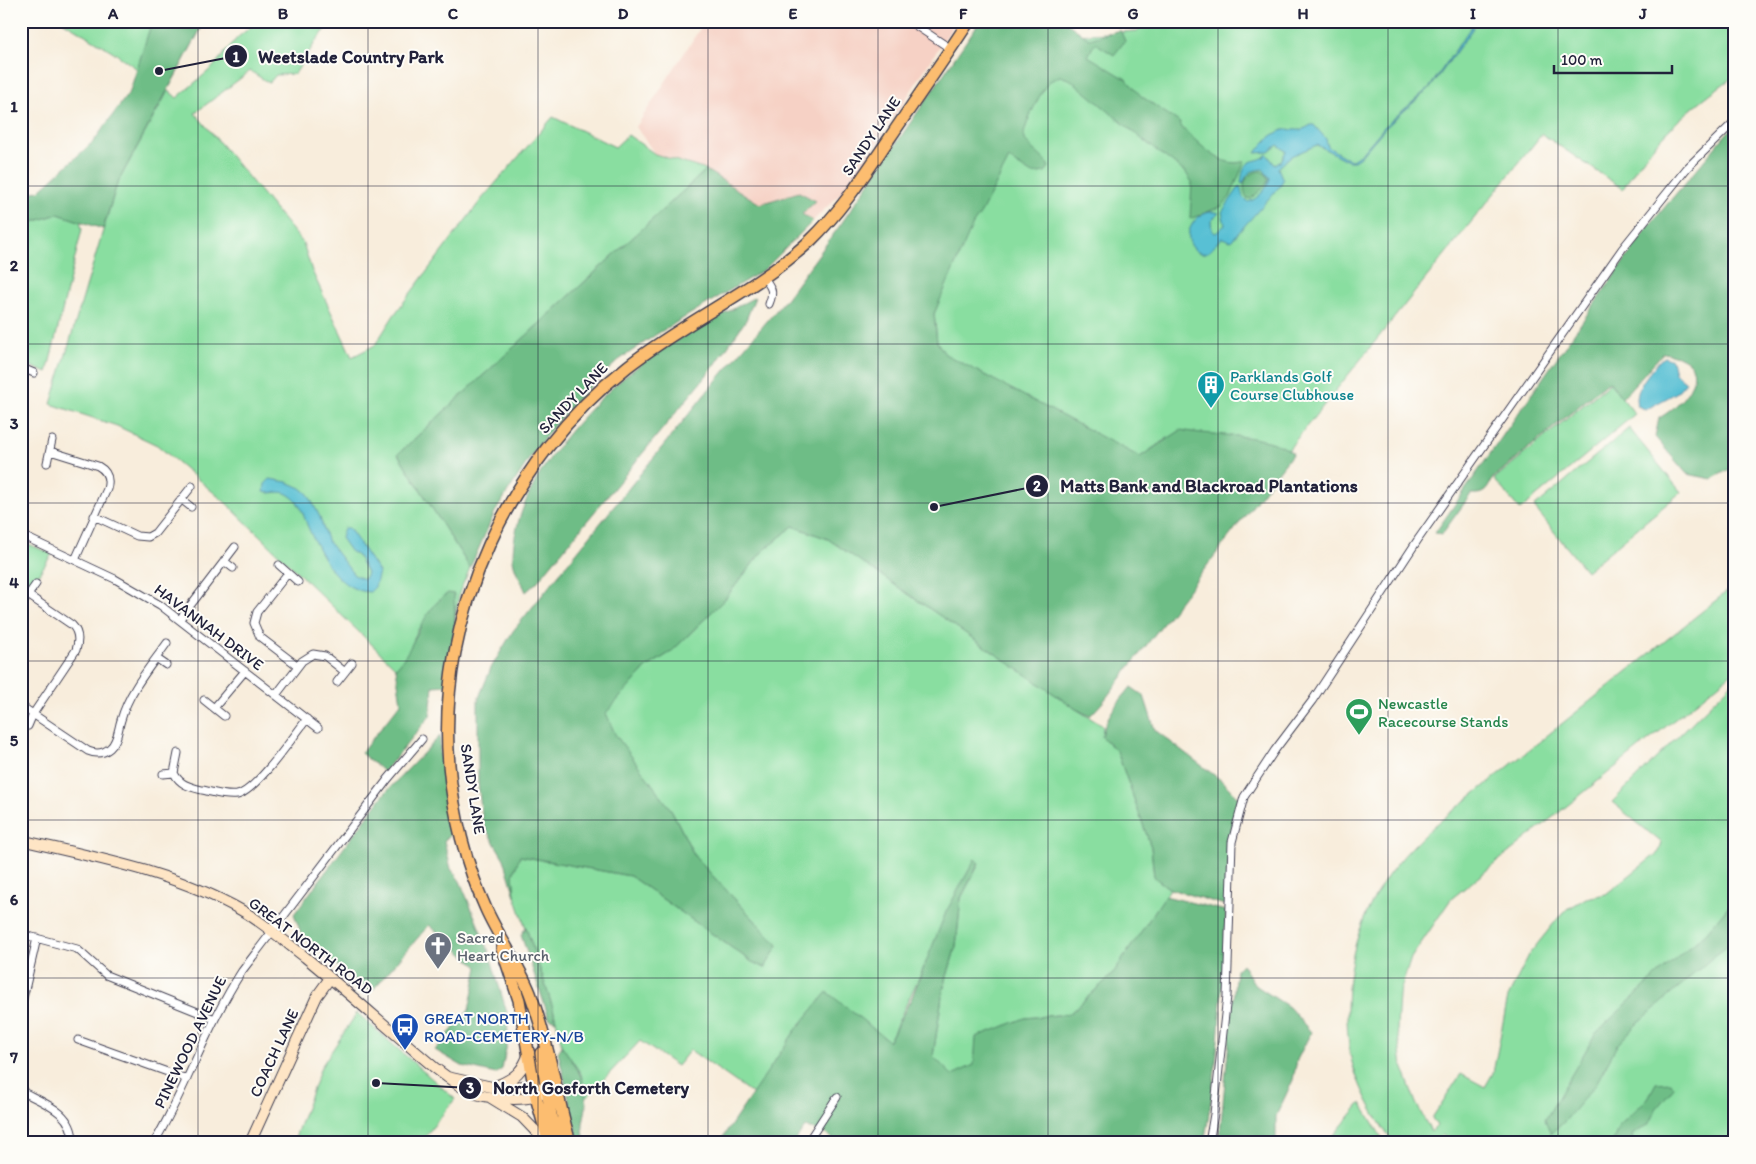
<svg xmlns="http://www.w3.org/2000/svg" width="1756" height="1164" viewBox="0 0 1756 1164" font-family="Itim,sans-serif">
<rect width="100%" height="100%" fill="#fdfcf7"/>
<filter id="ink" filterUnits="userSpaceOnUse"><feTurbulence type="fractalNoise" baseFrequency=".02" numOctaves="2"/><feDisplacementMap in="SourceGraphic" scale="10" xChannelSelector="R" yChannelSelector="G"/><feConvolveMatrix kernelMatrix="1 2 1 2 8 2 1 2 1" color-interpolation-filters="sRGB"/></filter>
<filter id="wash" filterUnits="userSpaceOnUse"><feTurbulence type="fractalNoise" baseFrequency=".0096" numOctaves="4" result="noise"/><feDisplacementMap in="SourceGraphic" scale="20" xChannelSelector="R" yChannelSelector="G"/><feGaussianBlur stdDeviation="1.12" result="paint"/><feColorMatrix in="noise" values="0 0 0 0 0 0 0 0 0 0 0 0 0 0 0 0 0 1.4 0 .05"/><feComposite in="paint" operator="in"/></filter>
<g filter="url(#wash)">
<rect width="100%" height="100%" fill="#f8eddc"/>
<!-- built -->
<path fill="#f6d1c5" d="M705 21H956L853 181 813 221 802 214 816 201 799 192 761 204 706 170 655 154 636 127Z"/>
<!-- green -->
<path fill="#89dea0" stroke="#56806e" d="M62 21H205L168 90 177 98 212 68 237 38 258 21H334L318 38 295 74 276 75 269 83 250 71 195 113 303 243 312 271 352 357 375 345 394 315 481 200 553 117 615 147 628 135 655 154 706 170 398 454 470 568 459 593 455 623V605L418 629 407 657 396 668 226 503 157 445 117 426 51 404 117 184 168 91 112 51Z
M1147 21H1735V76C1692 105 1649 143 1623 189L1542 134 1295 441 1269 477 1169 437 1140 457 1128 452 945 355 937 342 934 314 958 253 970 193 1075 35 1137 31Z
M58 214 80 221 82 229 47 373 21 362V226Z
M1610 383 1635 414 1520 510 1494 479Z
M1629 428 1681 492 1586 571 1534 507Z
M793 526 828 539 1076 709 1103 726 1102 737 1117 751 1151 847 1154 877 1170 889 1112 975 1069 1014 1025 1018 974 1066 952 1075 933 1056 943 990 956 946 961 898 979 864 975 859 889 1041 795 1031 753 1094 690 1050 677 1066 640 1041 586 1098 581 1074 562 1046 553 1008 515 896 513 875 520 856 630 876 752 962 765 967 778 945 695 857 672 811 614 734 605 713 646 668 671 652 724 600 761 553Z
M21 541 52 554 21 601Z
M1735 585V671L1451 899 1411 958 1399 995 1397 1029 1402 1066 1416 1103 1431 1132 1437 1126 1432 1118 1461 1074 1485 1087 1493 1073 1508 997 1530 953 1563 912 1586 898 1606 894 1659 852 1662 843 1612 802 1735 680V1143H1450L1443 1135 1437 1141 1439 1143H1393C1377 1120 1363 1096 1354 1069 1348 1051 1347 1028 1347 1009 1348 932 1376 877 1433 827Z
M357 1013 455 1099 420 1143H293L321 1067Z
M1361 1103 1385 1143H1327Z"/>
<!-- forest -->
<path fill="#6ebd86" stroke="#487060" d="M152 21H205L117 184 103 229 58 214 21 226V194L39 191 94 141 130 91Z
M980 21H1064L1089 39 1120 30 1125 41 1114 55 1095 43 1088 56 1126 79 1141 96 1179 122 1183 129C1200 143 1221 170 1245 161L1230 197 1222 206 1190 219 1192 182 1186 173 1143 140 1071 80 1060 76C1056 78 1052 80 1049 82 1042 88 1023 128 1024 136 1026 148 1044 155 1049 167L1045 172 1032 174 1009 159 981 213 973 224 934 314 937 342 945 354 1140 457 1181 430C1213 437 1267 432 1293 453L1103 702 1090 716 1076 709 828 539 793 526 761 553 724 600 671 652 646 668 606 713 615 734 672 811 695 857 778 945 765 968 752 962 630 876 520 856 513 875 515 896 504 859 483 824 478 783V700L491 668 513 631 710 388 786 299 841 224Z
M1735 127V466L1712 479 1687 474 1655 437 1659 418C1688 402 1718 359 1663 353L1622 398 1609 381 1493 478C1487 490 1485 495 1471 494L1442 534 1435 533 1648 227 1728 132Z
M706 170 760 204 799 192 816 201 802 214 813 221 765 269 657 334 619 360 585 391 556 423 531 456 495 512 470 568 398 454Z
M1261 171C1279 180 1258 191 1251 199L1247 198C1240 185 1246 172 1261 171Z
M755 297 746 320 715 365 537 582 526 592C522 582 512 567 513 556 514 481 594 396 652 356 685 334 720 316 755 297Z
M448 593 454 594 455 623 446 685 433 686 430 716 384 772 361 753 401 703 396 668C417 645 420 612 448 593Z
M1131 687 1144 696 1155 730 1222 781 1239 798 1228 843V906L1170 889 1154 877 1151 847 1117 751 1102 737C1105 716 1118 703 1131 687Z
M440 736V755L451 825 450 835 444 841 451 869 460 881 488 949 507 1013 508 1039 502 1069 496 1074 462 1066 435 1050 469 1010 478 967 429 925 370 993 302 936 294 914 385 793Z
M975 859 979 863 961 898 956 946 943 990 933 1056 952 1075 974 1065 976 1037 1025 1018 1069 1014 1112 975 1165 896 1226 911C1222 988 1219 1067 1204 1143H837L827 1134 805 1127 794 1143H719L795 1031 827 992 889 1041 912 997 946 912Z
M1735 898V941L1713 957 1636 1025 1617 1045 1596 1084 1565 1121 1551 1134 1545 1120 1596 1033 1658 974 1706 933Z
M526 927 553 1008 556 1021 549 1018 521 935Z
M1242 964 1255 985 1289 1007 1311 1032 1297 1060 1293 1080 1276 1116V1143H1219L1236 970Z
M562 1046C573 1062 585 1077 586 1097 588 1117 578 1120 586 1143H579L558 1052Z
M1671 1082 1674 1087 1656 1109 1648 1125 1632 1135 1634 1143H1612L1619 1126 1648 1098 1656 1083Z"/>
<!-- water -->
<path fill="#58c0d4" stroke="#3d7188" d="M1475 21H1476L1473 28 1431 87 1385 128 1360 157 1354 161H1348L1317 145 1291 156 1278 168 1283 180 1280 186 1231 241 1222 238C1215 242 1214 251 1205 253 1201 254 1197 252 1194 249 1178 232 1201 206 1219 213L1211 221 1212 231 1216 233 1225 225 1222 212 1240 186 1243 197 1248 202C1257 200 1269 187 1270 178L1263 169C1251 170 1247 173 1243 184L1241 183C1244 152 1258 166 1267 154L1275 165 1281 161 1286 151 1278 145 1269 152 1256 153C1262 144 1273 132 1284 130 1299 128 1296 134 1311 125H1314L1326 139 1328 147 1348 159 1352 160 1361 154 1385 126 1430 87Z
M1665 357 1672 360 1675 373 1686 382 1676 393 1645 410 1638 406C1633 389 1650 372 1660 360Z
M270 479 287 482 301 488 308 494 320 517 327 540 354 575 364 579 367 573 358 556 350 551 341 538 344 528H349L379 572 375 587 370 592C337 591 320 554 308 527 303 515 301 502 289 495 281 489 272 495 264 492L265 484Z"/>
</g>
<g filter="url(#ink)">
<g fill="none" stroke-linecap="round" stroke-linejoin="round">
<defs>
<path id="street" d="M909 21 951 49
M764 278C772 288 774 292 769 304
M22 368 34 373
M50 451 98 466C107 471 110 479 107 489L75 560
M47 463 52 440
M181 499 191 507
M94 516 137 536 148 537 155 533 192 486
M21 535 115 579 160 605 318 728
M224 561 233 568
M279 565 298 582
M288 573 257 612 254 623 260 637 298 666
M28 595 72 625C79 632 79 641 76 650L33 714 28 726
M21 605 36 584
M180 619 235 547
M156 658 166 665
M337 682 352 663
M276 695 302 661 313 654 325 656 345 672
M204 700 224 716
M21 706 88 751C95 754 103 754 110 748 118 741 118 729 121 720 129 691 150 667 167 643
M214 708 245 671
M174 773C180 785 190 787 202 790 213 792 225 797 237 795 256 791 293 737 307 719
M163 774 174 773 178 753
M21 934 77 949 106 975 215 1019
M21 1007 37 938
M78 1040 187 1079
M21 1088 25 1093C47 1104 74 1114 73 1143
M154 1143C187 1087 207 1025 242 971L388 779 422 739
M807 1143 837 1097
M1209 1143 1214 1114 1227 996 1232 842 1244 797 1275 750 1312 701 1419 538 1622 249 1687 168 1735 121"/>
<path id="secondary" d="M21 840C95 858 175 872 241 910 264 923 284 941 305 957 349 993 391 1031 435 1068 446 1076 458 1086 471 1092 485 1099 536 1104 546 1090L533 1086 492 1087 447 1077
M498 1085C515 1078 523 1071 529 1053
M491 1098 522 1117 547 1143
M250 1143 317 996 330 978"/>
<path id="primary" d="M502 949 519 1000 536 1097 549 1143
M541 1053 551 1115 560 1143
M570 1143C556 1093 548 1041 530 993 518 963 499 938 486 909 466 865 453 813 449 765 436 615 510 459 627 367 686 320 756 291 811 240 842 210 865 174 889 139 916 99 943 61 969 21"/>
</defs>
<!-- street casing -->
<use href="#street" stroke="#424053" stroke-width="9"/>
<!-- secondary casing -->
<use href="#secondary" stroke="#424053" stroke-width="12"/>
<!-- primary casing -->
<use href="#primary" stroke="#424053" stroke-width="14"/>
<!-- street -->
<use href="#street" stroke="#fff" stroke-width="7"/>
<!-- secondary -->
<use href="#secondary" stroke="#fee5c5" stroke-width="10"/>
<!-- primary -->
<use href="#primary" stroke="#fcbd6f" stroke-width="11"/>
</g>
</g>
<!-- grid -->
<path fill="none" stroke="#22223b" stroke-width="1" stroke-opacity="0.55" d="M198 21V1143M368 21V1143M538 21V1143M708 21V1143M878 21V1143M1048 21V1143M1218 21V1143M1388 21V1143M1558 21V1143M21 186H1735M21 344H1735M21 503H1735M21 661H1735M21 820H1735M21 978H1735"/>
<!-- icons -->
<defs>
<symbol id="building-pin" viewBox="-11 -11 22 30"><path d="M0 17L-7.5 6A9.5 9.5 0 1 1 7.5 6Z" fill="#0f9aa8" stroke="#fdfcf7"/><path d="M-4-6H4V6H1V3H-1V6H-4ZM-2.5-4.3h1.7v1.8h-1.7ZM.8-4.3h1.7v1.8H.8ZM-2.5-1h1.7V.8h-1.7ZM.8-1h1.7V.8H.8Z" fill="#fff"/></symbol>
<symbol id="stadium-pin" viewBox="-11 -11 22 30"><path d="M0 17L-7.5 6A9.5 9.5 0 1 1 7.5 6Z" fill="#2e9e5b" stroke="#fdfcf7"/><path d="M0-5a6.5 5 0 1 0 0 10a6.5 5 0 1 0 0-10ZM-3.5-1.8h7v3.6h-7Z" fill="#fff"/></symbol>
<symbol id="church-pin" viewBox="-11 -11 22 30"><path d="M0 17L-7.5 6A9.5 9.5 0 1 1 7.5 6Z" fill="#6b7280" stroke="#fdfcf7"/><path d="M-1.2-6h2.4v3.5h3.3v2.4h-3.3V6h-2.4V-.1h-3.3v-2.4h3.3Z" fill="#fff"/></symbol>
<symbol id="bus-pin" viewBox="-11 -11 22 30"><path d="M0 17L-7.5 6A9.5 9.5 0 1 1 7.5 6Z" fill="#1a4fb4" stroke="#fdfcf7"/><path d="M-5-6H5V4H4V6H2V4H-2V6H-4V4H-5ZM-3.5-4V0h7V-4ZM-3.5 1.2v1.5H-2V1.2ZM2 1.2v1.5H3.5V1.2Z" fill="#fff"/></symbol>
</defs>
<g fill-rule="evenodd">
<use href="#building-pin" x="1195" y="369" width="32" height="43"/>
<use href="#stadium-pin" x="1343" y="696" width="32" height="43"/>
<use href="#church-pin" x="422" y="930" width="32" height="43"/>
<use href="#bus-pin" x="389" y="1011" width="32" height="43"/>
</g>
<g text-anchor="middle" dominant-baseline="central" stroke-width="4" stroke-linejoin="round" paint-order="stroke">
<!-- street labels -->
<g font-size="16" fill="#22223b" stroke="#fdfcf7">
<text transform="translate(871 136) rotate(-56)">SANDY LANE</text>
<text transform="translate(573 398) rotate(-46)">SANDY LANE</text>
<text transform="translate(209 627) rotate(37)">HAVANNAH DRIVE</text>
<text transform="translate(473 789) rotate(81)">SANDY LANE</text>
<text transform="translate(311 946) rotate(37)">GREAT NORTH ROAD</text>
<text transform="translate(190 1042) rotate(-64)">PINEWOOD AVENUE</text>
<text transform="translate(274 1053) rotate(-65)">COACH LANE</text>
</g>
<!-- culture labels -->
<g font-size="16" fill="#0d838f" stroke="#fdfcf7" text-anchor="start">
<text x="1230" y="376">Parklands Golf<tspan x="1230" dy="18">Course Clubhouse</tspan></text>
</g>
<!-- leisure labels -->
<g font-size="16" fill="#27864d" stroke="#fdfcf7" text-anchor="start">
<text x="1378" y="703">Newcastle<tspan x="1378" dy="18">Racecourse Stands</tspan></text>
</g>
<!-- worship labels -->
<g font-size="16" fill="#5b616d" stroke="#fdfcf7" text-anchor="start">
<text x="457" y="937">Sacred<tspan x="457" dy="18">Heart Church</tspan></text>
</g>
<!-- transit labels -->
<g font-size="16" fill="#164399" stroke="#fdfcf7" text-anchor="start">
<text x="424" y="1018">GREAT NORTH<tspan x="424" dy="18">ROAD-CEMETERY-N/B</tspan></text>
</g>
</g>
<!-- callouts -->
<path fill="none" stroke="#22223b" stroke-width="2" d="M159 71L236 56M934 507L1037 486M376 1083L470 1088"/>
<g fill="#22223b" stroke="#fdfcf7" stroke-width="2">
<circle cx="159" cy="71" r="5"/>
<circle cx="934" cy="507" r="5"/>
<circle cx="376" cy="1083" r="5"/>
<circle cx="236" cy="56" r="12"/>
<circle cx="1037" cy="486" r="12"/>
<circle cx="470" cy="1088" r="12"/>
</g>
<g font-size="15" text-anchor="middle" font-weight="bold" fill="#fff">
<text x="236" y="62">1</text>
<text x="1037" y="491">2</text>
<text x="470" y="1093">3</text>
</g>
<g font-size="18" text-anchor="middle" font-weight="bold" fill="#22223b" stroke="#fdfcf7" stroke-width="4" stroke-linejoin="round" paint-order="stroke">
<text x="351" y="63">Weetslade Country Park</text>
<text x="1209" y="492">Matts Bank and Blackroad Plantations</text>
<text x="591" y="1094">North Gosforth Cemetery</text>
</g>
<!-- margin -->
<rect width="1756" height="1164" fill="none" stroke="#fdfcf7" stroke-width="55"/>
<!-- scale -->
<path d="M1554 65v8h118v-8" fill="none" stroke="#22223b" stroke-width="2.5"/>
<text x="1561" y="65" font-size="15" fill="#22223b" stroke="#fdfcf7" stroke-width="4" paint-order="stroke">100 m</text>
<rect x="28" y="28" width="1700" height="1108" fill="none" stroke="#22223b" stroke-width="2"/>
<g font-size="16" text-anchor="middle" font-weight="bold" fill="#22223b">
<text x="113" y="19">A</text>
<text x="283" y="19">B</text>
<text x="453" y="19">C</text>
<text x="623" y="19">D</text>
<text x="793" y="19">E</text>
<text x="963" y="19">F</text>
<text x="1133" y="19">G</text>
<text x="1303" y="19">H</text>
<text x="1473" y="19">I</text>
<text x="1643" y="19">J</text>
<text x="14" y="112">1</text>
<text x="14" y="271">2</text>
<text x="14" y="429">3</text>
<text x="14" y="588">4</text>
<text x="14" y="746">5</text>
<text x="14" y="905">6</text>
<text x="14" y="1063">7</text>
</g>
</svg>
